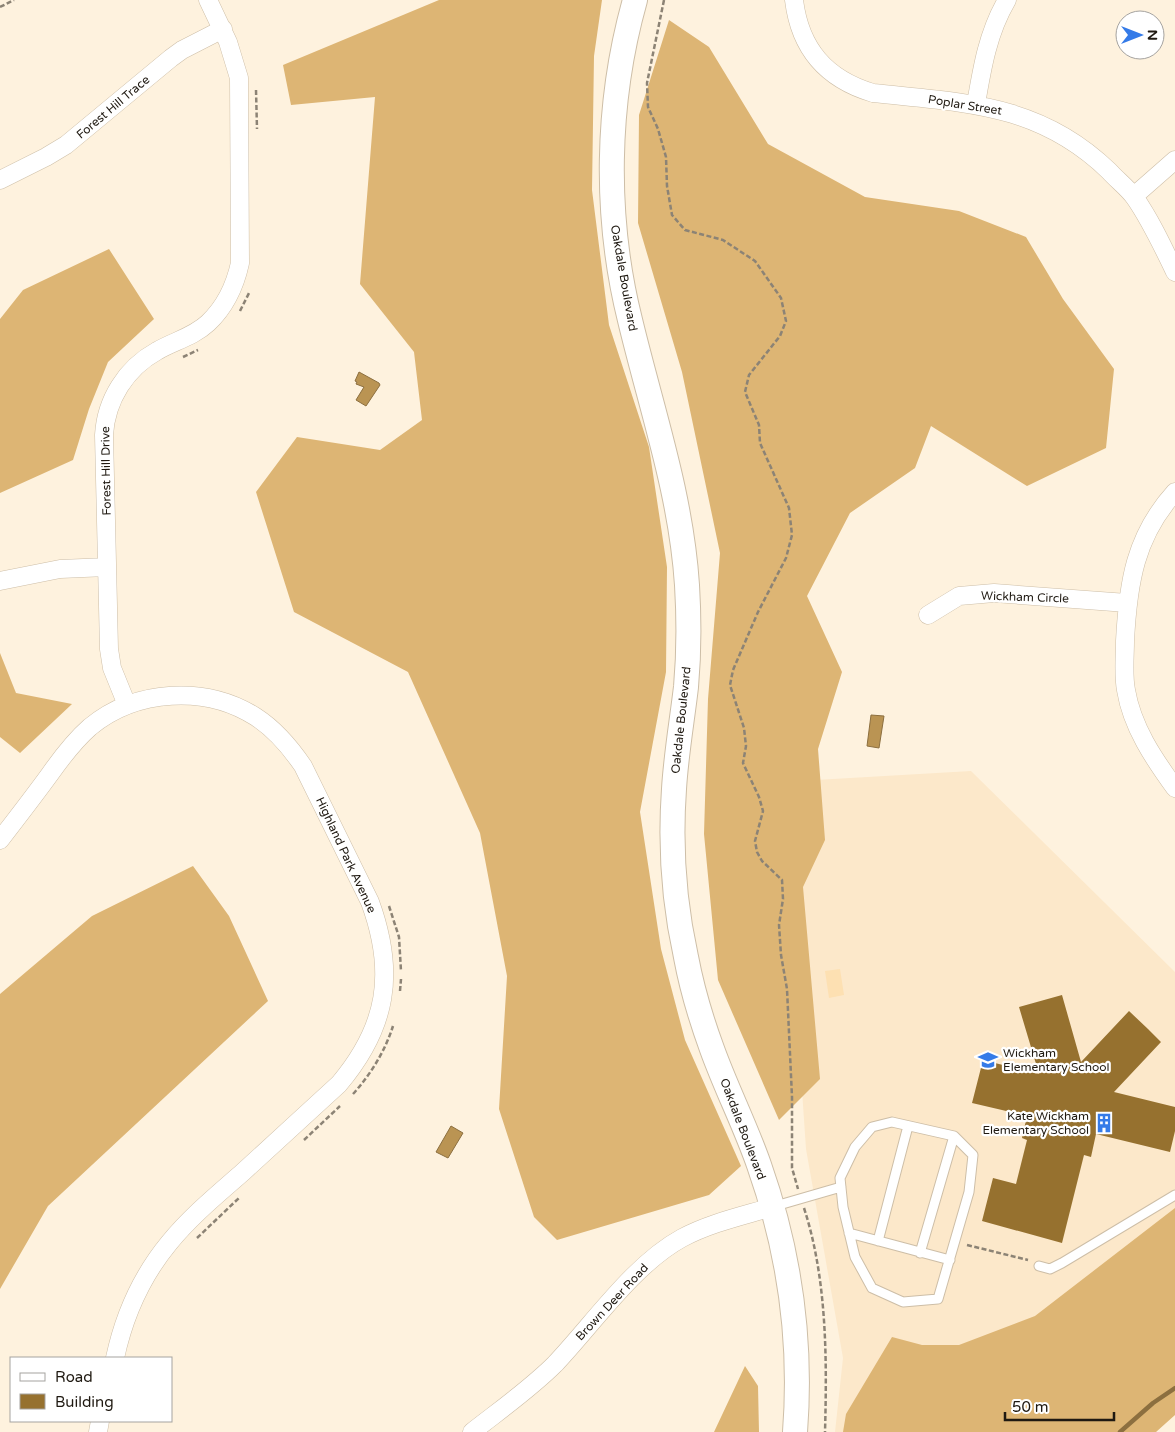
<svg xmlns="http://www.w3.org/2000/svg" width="1175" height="1432" viewBox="0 0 1175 1432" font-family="'Varela Round',sans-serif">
<rect width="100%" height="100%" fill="#fef2de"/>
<!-- built -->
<path fill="#fce8ca" d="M971 771 1175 972V1284L981 1432H835L843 1358 806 1149 781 782Z"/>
<!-- green -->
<path fill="#fde0b2" d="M840 969 844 995 829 998 825 971Z"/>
<!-- forest -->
<path fill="#ddb574" d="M439 0H602L594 56 592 190 609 325 649 447 667 567 666 672 640 812 661 949 685 1040 741 1166 709 1195 557 1240 534 1217 499 1109 507 976 480 833 408 672 294 612 256 492 297 437 380 450 422 420 414 352 360 284 375 97 291 105 283 65Z
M669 20 709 47 768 144 865 197 959 211 1026 237 1063 299 1114 369 1106 448 1027 486 931 426 915 468 850 513 807 596 842 672 818 749 825 840 803 887 820 1079 779 1120 718 980 704 834 708 699 720 553 682 372 638 223 639 115Z
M109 249 154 319 108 362 89 409 73 460 0 493V319L23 290Z
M0 653 16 693 72 704 20 753 0 737Z
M193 866 229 916 268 1001 48 1206 0 1289V994L92 916Z
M1175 1208V1415L1156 1432H843L846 1414 892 1337 922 1345H959L1035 1316Z
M745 1366 758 1386 759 1432H714Z"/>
<!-- water -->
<path fill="#ba9453" stroke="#8c6f3f" d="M359 372 379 383 380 385 366 406 356 400 364 387 356 384 357 382 355 381Z
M871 715 884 716 879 748 867 746Z
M451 1126 463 1133 448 1158 436 1152Z"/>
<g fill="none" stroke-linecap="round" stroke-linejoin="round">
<!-- stream -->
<path stroke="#8c6f3f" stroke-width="4.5" d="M1120 1432 1153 1403 1175 1388"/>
</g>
<!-- building -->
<path fill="#96712f" d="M1062 995 1081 1062 1129 1011 1148 1029 1161 1042 1114 1092 1175 1107V1131L1170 1152 1096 1134 1091 1157 1084 1155 1062 1243 982 1221 993 1178 1016 1184 1027 1140 1022 1138 1027 1116 972 1103 983 1060 1039 1074 1019 1007Z"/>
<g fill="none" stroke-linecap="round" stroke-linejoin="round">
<defs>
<path id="service" d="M892 1122 954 1136 973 1155 969 1192 938 1299 903 1302 872 1288 855 1257 843 1207 840 1178 855 1147 872 1127Z
M772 1207 841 1187
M849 1233 950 1260
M878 1241 908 1126
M920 1253 954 1136
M1039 1266 1050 1269 1062 1263 1175 1195"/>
<path id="minor" d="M794 0C800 49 826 79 873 93 964 103 1039 103 1109 171 1117 180 1128 188 1135 198 1151 221 1163 247 1175 272
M976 104C982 68 988 32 1007 0
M0 180 46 157 66 145 171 58 182 50 223 29
M1134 196 1175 160
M1175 492C1135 536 1128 583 1125 641 1125 656 1123 675 1126 690 1132 727 1154 759 1175 788
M0 581 60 569 107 567
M928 615 959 596 994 593 1127 603
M127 705 112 668 109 649 104 435C106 400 126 368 157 351 174 341 193 337 208 323 226 306 235 286 240 263L239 78 228 42 208 0
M0 840C17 818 34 796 50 774 62 757 74 741 90 727 136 689 206 685 256 717 276 730 290 747 303 766L370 902C396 973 387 1027 339 1084 307 1113 275 1143 243 1172 218 1194 191 1216 169 1243 141 1277 124 1316 115 1358
M98 1432 100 1421
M472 1432C500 1410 530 1389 555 1364 593 1324 634 1264 682 1238 710 1223 742 1216 772 1207"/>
<path id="secondary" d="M635 0C606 103 604 216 630 320 651 408 681 493 687 585 689 618 689 654 686 687 682 721 676 755 674 789 670 845 674 903 686 957 692 989 701 1019 712 1049 726 1088 745 1125 759 1165 789 1250 802 1342 795 1432"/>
</defs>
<!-- service casing -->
<use href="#service" stroke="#cdbea7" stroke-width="11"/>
<!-- minor casing -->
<use href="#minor" stroke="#cdbea7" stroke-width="19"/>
<!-- secondary casing -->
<use href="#secondary" stroke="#cdbea7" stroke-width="26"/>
<!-- path -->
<path stroke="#8c8375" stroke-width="2.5" stroke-dasharray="5 2.5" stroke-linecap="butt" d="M664 0 647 83 648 107 658 129 666 157 667 186 672 215 685 230 723 240 755 261 781 298 786 321 780 336 749 375 745 392 759 425 760 443 789 508 792 535 786 558 758 612 733 670 730 685 744 728 746 746 743 763 759 797 763 811 755 841 757 852 762 861 782 880 783 899 779 925 781 955 787 989 792 1097V1168L798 1189
M0 7 14 0
M256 90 257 129
M240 311 250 291
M183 357 198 350
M389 906 399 937 401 971
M400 991 401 979
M353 1094C371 1074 385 1051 393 1026
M304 1140 340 1106
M804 1208C827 1279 827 1358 825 1432
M197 1238 240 1197
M967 1245 1028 1260"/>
<!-- service -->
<use href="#service" stroke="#fff" stroke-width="9"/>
<!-- minor -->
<use href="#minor" stroke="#fff" stroke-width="18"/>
<!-- secondary -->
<use href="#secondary" stroke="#fff" stroke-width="24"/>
</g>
<!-- icons -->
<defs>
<symbol id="school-bare" viewBox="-9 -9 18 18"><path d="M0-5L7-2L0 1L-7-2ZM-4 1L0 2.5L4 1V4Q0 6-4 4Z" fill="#357be8" stroke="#fff" stroke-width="2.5" paint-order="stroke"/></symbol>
<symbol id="building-bare" viewBox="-9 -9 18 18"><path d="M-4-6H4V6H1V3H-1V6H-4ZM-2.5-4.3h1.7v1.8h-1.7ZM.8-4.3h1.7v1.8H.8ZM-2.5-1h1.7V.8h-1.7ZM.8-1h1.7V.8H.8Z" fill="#357be8" stroke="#fff" stroke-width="2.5" paint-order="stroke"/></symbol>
</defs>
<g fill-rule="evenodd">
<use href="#school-bare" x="974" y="1046" width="28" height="28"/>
<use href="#building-bare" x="1090" y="1109" width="28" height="28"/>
</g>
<g text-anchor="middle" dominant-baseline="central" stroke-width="4.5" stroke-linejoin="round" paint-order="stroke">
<!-- street labels -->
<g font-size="12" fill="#1f1911" stroke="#fff">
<text transform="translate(965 105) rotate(9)">Poplar Street</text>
<text transform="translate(113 107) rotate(-40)">Forest Hill Trace</text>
<text transform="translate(624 278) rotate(80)">Oakdale Boulevard</text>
<text transform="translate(106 471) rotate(-91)">Forest Hill Drive</text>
<text transform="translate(1025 597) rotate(2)">Wickham Circle</text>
<text transform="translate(681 720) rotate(-84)">Oakdale Boulevard</text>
<text transform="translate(346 855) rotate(65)">Highland Park Avenue</text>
<text transform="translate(743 1129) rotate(69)">Oakdale Boulevard</text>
<text transform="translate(612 1302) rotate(-47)">Brown Deer Road</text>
</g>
<!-- poi labels -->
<g font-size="12" fill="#1f1911" stroke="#fff" text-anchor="start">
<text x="1003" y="1053">Wickham<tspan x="1003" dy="14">Elementary School</tspan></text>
<text x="1089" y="1116" text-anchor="end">Kate Wickham<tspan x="1089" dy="14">Elementary School</tspan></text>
</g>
</g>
<!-- legend -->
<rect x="10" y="1357" width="162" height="65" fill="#ffffff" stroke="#a5a3a0"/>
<rect x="20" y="1373" width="25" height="8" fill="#ffffff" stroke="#a5a3a0"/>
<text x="55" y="1382" font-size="15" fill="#1f1911">Road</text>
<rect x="20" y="1394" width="25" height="15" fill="#96712f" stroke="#a5a3a0"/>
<text x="55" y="1407" font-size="15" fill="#1f1911">Building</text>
<!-- north arrow -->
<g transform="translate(1140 35) rotate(90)"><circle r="24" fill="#ffffff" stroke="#a5a3a0"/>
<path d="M0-4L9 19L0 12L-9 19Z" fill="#357be8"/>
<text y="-8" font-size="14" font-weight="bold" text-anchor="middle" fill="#1f1911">N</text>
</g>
<!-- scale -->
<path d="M1005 1412v8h109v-8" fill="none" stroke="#1f1911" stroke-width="2.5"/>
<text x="1012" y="1412" font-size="15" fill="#1f1911" stroke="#ffffff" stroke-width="4" paint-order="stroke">50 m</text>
</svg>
